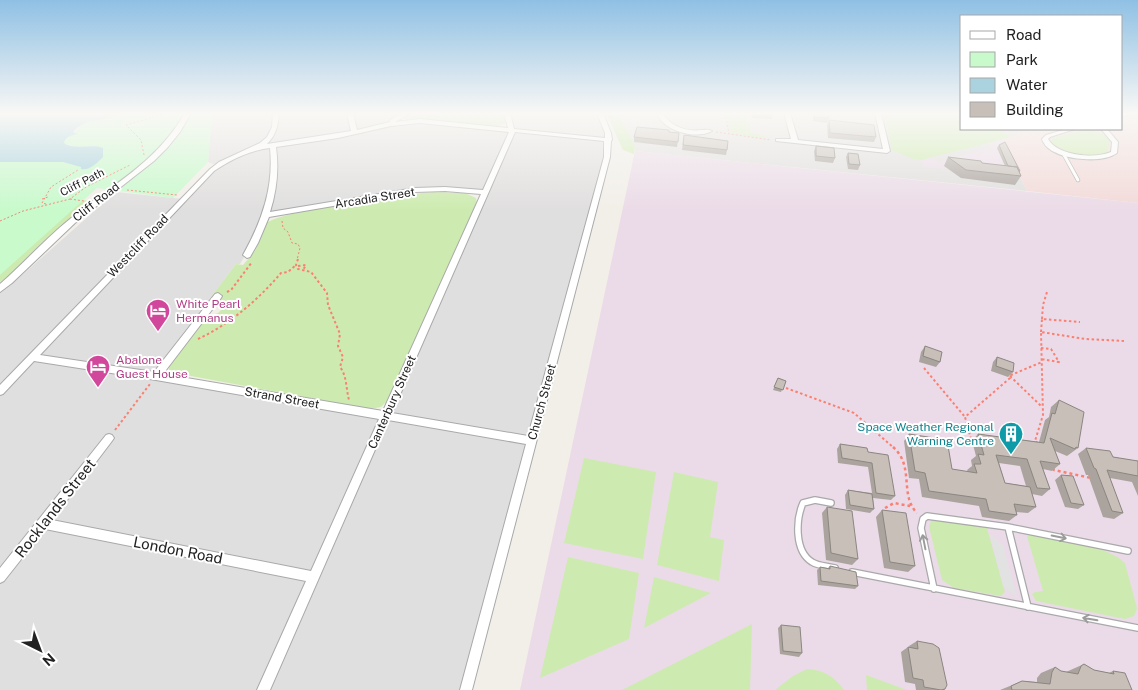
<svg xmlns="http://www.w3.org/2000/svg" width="1138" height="690" viewBox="0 0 1138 690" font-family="'Public Sans',sans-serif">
<rect width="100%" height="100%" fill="#f2efe9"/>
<!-- residential -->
<path fill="#e0dfdf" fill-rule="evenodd" d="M212 113H408L383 124 412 121 510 129 506 113H601L608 145 465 690H0V281L13 283 116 192 183 199 216 165 208 162ZM426 189 484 192 385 415 156 374 216 297 212 296 236 264H240L246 254 265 215Z
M619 113H962V129H1040L1002 140 1027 191 635 151V146Z"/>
<!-- commercial -->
<path fill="#f2dad9" d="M1122 113H1138V203L1027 191 1002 139 1040 129H1122Z"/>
<!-- industrial -->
<path fill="#ebdbe8" d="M1002 139 1007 149H998L1009 173 924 167 920 160 933 158 939 162 994 147 988 143Z
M635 151 1138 203V690H520Z"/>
<!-- grass -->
<path fill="#cdebb0" d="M413 113H504L506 123 497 126 437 120 404 119Z
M606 113H619L635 146 634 154 623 150Z
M726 113H746L751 133 774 138H757L731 133Z
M884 113H962V129H999L1011 137 921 160 913 159 892 150Z
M1085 129 1103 134 1110 141 1107 153C1093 158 1060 153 1050 142L1053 138Z
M433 192 465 193 476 198 477 204 387 401 381 407 370 409 169 372V365L207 317 218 313 224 307 219 302 220 297H211L236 264 243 265 255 251 267 223C280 211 409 193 433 192Z
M81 200 90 201 89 203 41 244 3 282 0 281V221Z
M584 458 656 472 643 559 564 543Z
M674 472 718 482 710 537 724 540 719 581 657 565Z
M935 519 987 528 1005 592 1001 596 954 588 942 580 929 527 931 521Z
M1032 535C1058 540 1107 545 1125 563L1137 608 1134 616 1125 619 1036 601 1032 594 1035 592 1043 591 1027 536Z
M568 557 639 573 629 639 540 678Z
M654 577 711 593 644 628Z
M752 624 750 690H622Z
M807 669C824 670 834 676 844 690H775L793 676Z
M866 675 907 690H867Z"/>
<!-- park -->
<path fill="#c8facc" d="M121 113H212L208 162 173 198 97 188 0 275V162H63L82 167 94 146 77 147 64 143 65 141 86 122 107 118Z"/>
<!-- parking -->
<path fill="#e2e2e2" d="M990 534 1003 545 1017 598 1003 586Z"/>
<!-- water -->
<path fill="#aad3df" d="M0 113H121C105 124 88 115 73 132L77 134C72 135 65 137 64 143 77 151 91 143 103 148V157C97 163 89 171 81 169V167L63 162H0Z"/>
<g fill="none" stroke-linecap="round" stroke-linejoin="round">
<defs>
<path id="lane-far1" d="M1063 153 1078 180"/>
<path id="lane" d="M831 503 815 500 803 503C796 519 794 551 812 562 818 566 828 566 835 568
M1008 527 1028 607
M852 572 1138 628
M934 589 921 528 923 519 927 516 1008 527 1128 551"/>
<path id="street" d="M185 113H191L180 132 168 147 154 161 75 223 12 283 0 292V284C24 263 45 239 70 219 113 184 156 163 185 113Z
M273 113H279C278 126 276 135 267 144L351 131 347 113H353L357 130 390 122V120L403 113H411L395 122 420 119 508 128 504 113H510L514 129 605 138V133L597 113H603L611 133 612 140 611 141 610 157 472 690H460L526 444 388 420 270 690H257L306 581 45 529 4 581 0 583V568L106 435 109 434 112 435 114 438 112 441 52 520 311 571 379 419 156 380 34 361 3 394 0 395V385L210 169 219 162 260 143 267 137 272 127ZM420 123 509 132 483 190 445 187 415 188 270 212C277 190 279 169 276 147L338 138 391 126ZM515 132 604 141V157L528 436 392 413ZM270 148C274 187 262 221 243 255L247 258 250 257 258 243 269 217 415 192 445 191 481 194 383 411 163 374 221 298 222 296 218 293 215 294 154 372 40 355 214 171C230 160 251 150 270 148Z
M656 113H662C671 126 685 132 701 130 706 130 708 129 712 131 700 138 678 134 666 125 662 122 659 118 656 113Z
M784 113H790L798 140 883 149 875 113H881L890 151 887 153 776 141V139H791Z
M1122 113H1131L1122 117Z
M1066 129H1075L1050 137 1048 139C1058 156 1095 159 1111 152L1112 142 1101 129H1107L1118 142 1117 153C1102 164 1059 160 1046 146 1045 145 1042 140 1042 139L1046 135Z"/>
</defs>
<!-- lane-far1 casing -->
<use href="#lane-far1" stroke="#a9a9a9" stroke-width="4.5"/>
<!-- lane casing -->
<use href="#lane" stroke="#a9a9a9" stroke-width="8"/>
<!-- street casing -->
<use href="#street" stroke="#a9a9a9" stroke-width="2"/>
<!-- path-far2 -->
<path stroke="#fa8072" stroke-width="1" stroke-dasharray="2 2" stroke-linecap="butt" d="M725 113 729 133
M716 132 771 140
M144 155 141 140 126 125 168 113
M127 190 177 195
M42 199 48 197
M70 199 84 201
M46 204 42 203 51 187 78 170
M0 221 23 211 70 199 86 187 130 165
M282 221 283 228 288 232 292 243 298 244 300 248 297 260"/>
<!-- path-far1 -->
<path stroke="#fa8072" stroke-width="2" stroke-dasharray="2.5 2.5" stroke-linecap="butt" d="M298 259 296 265 298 269 311 272 327 293 328 305 340 334 338 346 343 357 340 367C347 376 346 389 349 400
M298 266 306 265 303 270
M227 292 231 290 252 262
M1042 319 1043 305 1047 292
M1041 332 1042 319 1080 322
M198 339C230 324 258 300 281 273L288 272 296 265
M1041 348 1051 349 1059 362 1041 359
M924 368 965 417
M1010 376 1041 406
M786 388 854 413 894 448
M115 430 150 384
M971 439 965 417 1010 378 1011 375 1042 362
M1038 443 1035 441 1043 415 1041 332 1085 339 1124 341"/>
<!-- path -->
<path stroke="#fa8072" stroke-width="2.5" stroke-dasharray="3 3" stroke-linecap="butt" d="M893 447C915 466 899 495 917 513
M1053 468 1054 470 1091 478
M885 508 894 503 910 506"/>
<!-- lane-far1 -->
<use href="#lane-far1" stroke="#fff" stroke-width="3"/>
<!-- lane -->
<use href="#lane" stroke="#fff" stroke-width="5.5"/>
<!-- street -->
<use href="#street" fill="#fff" fill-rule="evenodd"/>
</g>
<!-- wall -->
<path fill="#aba49e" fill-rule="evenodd" d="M751 113H773V114L772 119 752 118Z
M813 113H828L829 118 827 123 813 121Z
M829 120 876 137 874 142 828 138 827 125Z
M669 132 679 133 677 147 634 142V137Z
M684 135 727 150 726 155 682 150Z
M999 145 1020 171V173L1021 176 1015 185 961 178 944 166 948 157 982 163 1005 166 997 148Z
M816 146 835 158 833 163 815 161 814 151Z
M848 153 860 165 858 170 848 169 846 157Z
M925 346 940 362 936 367 919 362 921 352Z
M997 357 1013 372 1008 377 991 371 993 362Z
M778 378 786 381 781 392 773 390Z
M1059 400 1078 448 1067 456 1055 451 1060 464 1052 471 1043 469 1050 489 1042 496 1032 494 1036 507 1028 513 1016 512 1017 515 1009 521 982 517 979 506 922 497 919 479 909 478 904 441 909 434 952 469 968 472 967 470 972 466 971 460 976 456 972 441 978 434 1039 442 1045 420 1049 417 1051 407ZM999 463 1020 466 1026 486 1005 483Z
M840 444 868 452 895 496 891 500 873 498 874 509 870 513 846 509 845 495 848 490 872 493 868 467 838 463 837 449Z
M1086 448 1113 457 1138 461V496L1132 482 1110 478 1123 513 1114 519 1103 517 1088 475H1086L1078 454Z
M1061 475 1084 505 1078 509 1065 507 1055 480Z
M827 507 858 559 852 565 826 560 822 513Z
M882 510 915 566 908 572 884 568 876 517Z
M830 566 858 586 855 589 818 585 817 570 820 567 828 568Z
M781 625 802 653 799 657 780 654 778 628Z
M917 641 945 689 944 690H916L915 684 905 682 901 652 908 647 910 648 909 646Z
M1084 664 1094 670 1109 673 1113 671 1132 690H1000L1022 681 1037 682V678L1041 673 1055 667 1061 671 1066 672Z"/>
<!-- shaded-wall -->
<path fill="#8b8681" d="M635 113H649L635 115Z"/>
<!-- building -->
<path fill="#c7bfb8" stroke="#8b8681" d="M814 113H828L829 118 815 117Z
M829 120 874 125 876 137 830 133Z
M637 127 669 130V132L679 133 678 142 634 137Z
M684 135 728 141 727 150 683 145Z
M1005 142 1020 171H1019L1017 167 1008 166 999 145Z
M816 146 834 148 835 158 816 156Z
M848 153 858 154 860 165 849 164Z
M948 157 981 161 982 163 1017 167 1021 176 966 170Z
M925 346 942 352 940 362 923 356Z
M997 357 1014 363 1013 372 996 366Z
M778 378 786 381 783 390 774 387Z
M1059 400 1084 412 1078 448 1076 447 1075 449 1050 438 1060 464 1040 461 1050 489 1037 488 1027 459 996 455 1005 483 1030 487 1036 507 1014 504 1017 515 989 511 986 499 929 491 925 473 915 471 909 434 947 440 952 469 977 473 974 464H981L978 454 984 455 978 434 1044 443 1052 413 1055 414Z
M840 444 867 448 868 452 888 455 895 496 876 493 872 463 842 458Z
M1086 448 1110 451 1113 457 1138 461V476L1107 470 1123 513 1112 511 1096 469 1094 468Z
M1061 475 1073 476 1084 505 1071 503Z
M848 490 872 494 874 509 850 505Z
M827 507 852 511 858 559 831 553Z
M882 510 906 513 915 566 890 562Z
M830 566 856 572 858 586 821 581 820 567 830 569Z
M781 625 800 627 802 653 783 651Z
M917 641 933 644 939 648 947 685 945 689 941 690 924 687 923 680 913 678 908 647 918 649Z
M1084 664 1094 670 1114 674 1113 671 1125 673 1132 690H1012L1011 686 1022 681 1050 684 1052 672 1055 667 1061 671 1078 674 1081 666Z"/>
<!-- one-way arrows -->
<defs><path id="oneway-shaft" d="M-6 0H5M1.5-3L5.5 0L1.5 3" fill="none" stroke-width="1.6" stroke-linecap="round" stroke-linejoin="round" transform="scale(1.25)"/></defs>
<g stroke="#9c9c9c">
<use href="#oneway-shaft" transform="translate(1059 537) rotate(11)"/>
<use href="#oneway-shaft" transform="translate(924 542) rotate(-101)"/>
<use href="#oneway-shaft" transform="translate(1090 619) rotate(-170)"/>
</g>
<!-- sky -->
<linearGradient id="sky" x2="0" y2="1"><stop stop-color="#8fc0e4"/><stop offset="0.54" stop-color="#f9f8f5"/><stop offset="1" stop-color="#f9f8f5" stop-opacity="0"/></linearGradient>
<rect width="1138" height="210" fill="url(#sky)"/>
<!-- icons -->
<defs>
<symbol id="hotel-pin" viewBox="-11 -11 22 30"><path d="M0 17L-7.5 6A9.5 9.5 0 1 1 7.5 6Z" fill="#d1479c" stroke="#fff"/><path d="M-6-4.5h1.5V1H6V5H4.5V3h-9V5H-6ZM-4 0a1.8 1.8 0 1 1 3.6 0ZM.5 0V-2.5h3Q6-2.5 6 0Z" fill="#fff"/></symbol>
<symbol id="building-pin" viewBox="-11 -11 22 30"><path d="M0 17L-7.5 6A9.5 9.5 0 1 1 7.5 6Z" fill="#0f9aa8" stroke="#fff"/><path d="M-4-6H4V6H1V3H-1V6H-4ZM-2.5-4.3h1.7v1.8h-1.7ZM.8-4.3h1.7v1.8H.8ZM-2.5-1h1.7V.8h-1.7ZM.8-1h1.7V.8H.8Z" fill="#fff"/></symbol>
</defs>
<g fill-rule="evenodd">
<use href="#hotel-pin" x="144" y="297" width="28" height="38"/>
<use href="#hotel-pin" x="84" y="353" width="28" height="38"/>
<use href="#building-pin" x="997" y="420" width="28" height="38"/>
</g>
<g text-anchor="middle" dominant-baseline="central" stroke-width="4" stroke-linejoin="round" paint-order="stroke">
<!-- far-street labels -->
<g font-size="11" fill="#222" stroke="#fff">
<text transform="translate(82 182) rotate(-27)">Cliff Path</text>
</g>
<!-- street labels -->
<g font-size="12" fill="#222" stroke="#fff">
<text transform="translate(375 198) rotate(-9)">Arcadia Street</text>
<text transform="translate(96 202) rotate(-38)">Cliff Road</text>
<text transform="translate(138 246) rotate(-46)">Westcliff Road</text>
<text transform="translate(282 398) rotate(10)">Strand Street</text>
<text transform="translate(392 402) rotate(-66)">Canterbury Street</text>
<text transform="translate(542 402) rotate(-75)">Church Street</text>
</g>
<!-- hotel labels -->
<g font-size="12" fill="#b23c85" stroke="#fff" text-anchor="start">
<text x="176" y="304">White Pearl<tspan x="176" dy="14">Hermanus</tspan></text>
<text x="116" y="360">Abalone<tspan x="116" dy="14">Guest House</tspan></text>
</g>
<!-- culture labels -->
<g font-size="12" fill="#0d838f" stroke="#fff" text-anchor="end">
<text x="994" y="427">Space Weather Regional<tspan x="994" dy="14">Warning Centre</tspan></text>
</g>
<!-- near-street labels -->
<g font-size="15" fill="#222" stroke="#fff">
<text transform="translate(55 508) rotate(-52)">Rocklands Street</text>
<text transform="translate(178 550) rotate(11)">London Road</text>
</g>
</g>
<!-- legend -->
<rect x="960" y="15" width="162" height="115" fill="#ffffff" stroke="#a7a7a7"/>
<rect x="970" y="31" width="25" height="8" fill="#ffffff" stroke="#a7a7a7"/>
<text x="1006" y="40" font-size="15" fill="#222222">Road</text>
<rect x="970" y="52" width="25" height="15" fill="#c8facc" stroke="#a7a7a7"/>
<text x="1006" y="65" font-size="15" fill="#222222">Park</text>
<rect x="970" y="78" width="25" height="15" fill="#aad3df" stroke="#a7a7a7"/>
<text x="1006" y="90" font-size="15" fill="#222222">Water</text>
<rect x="970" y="102" width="25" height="15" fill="#c7bfb8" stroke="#a7a7a7"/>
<text x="1006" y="115" font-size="15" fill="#222222">Building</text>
<!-- north arrow -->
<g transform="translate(40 650) rotate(138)" stroke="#ffffff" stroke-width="4" paint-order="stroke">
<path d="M0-4L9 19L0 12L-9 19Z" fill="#222222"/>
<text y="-8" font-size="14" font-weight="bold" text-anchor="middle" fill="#222222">N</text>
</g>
</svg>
